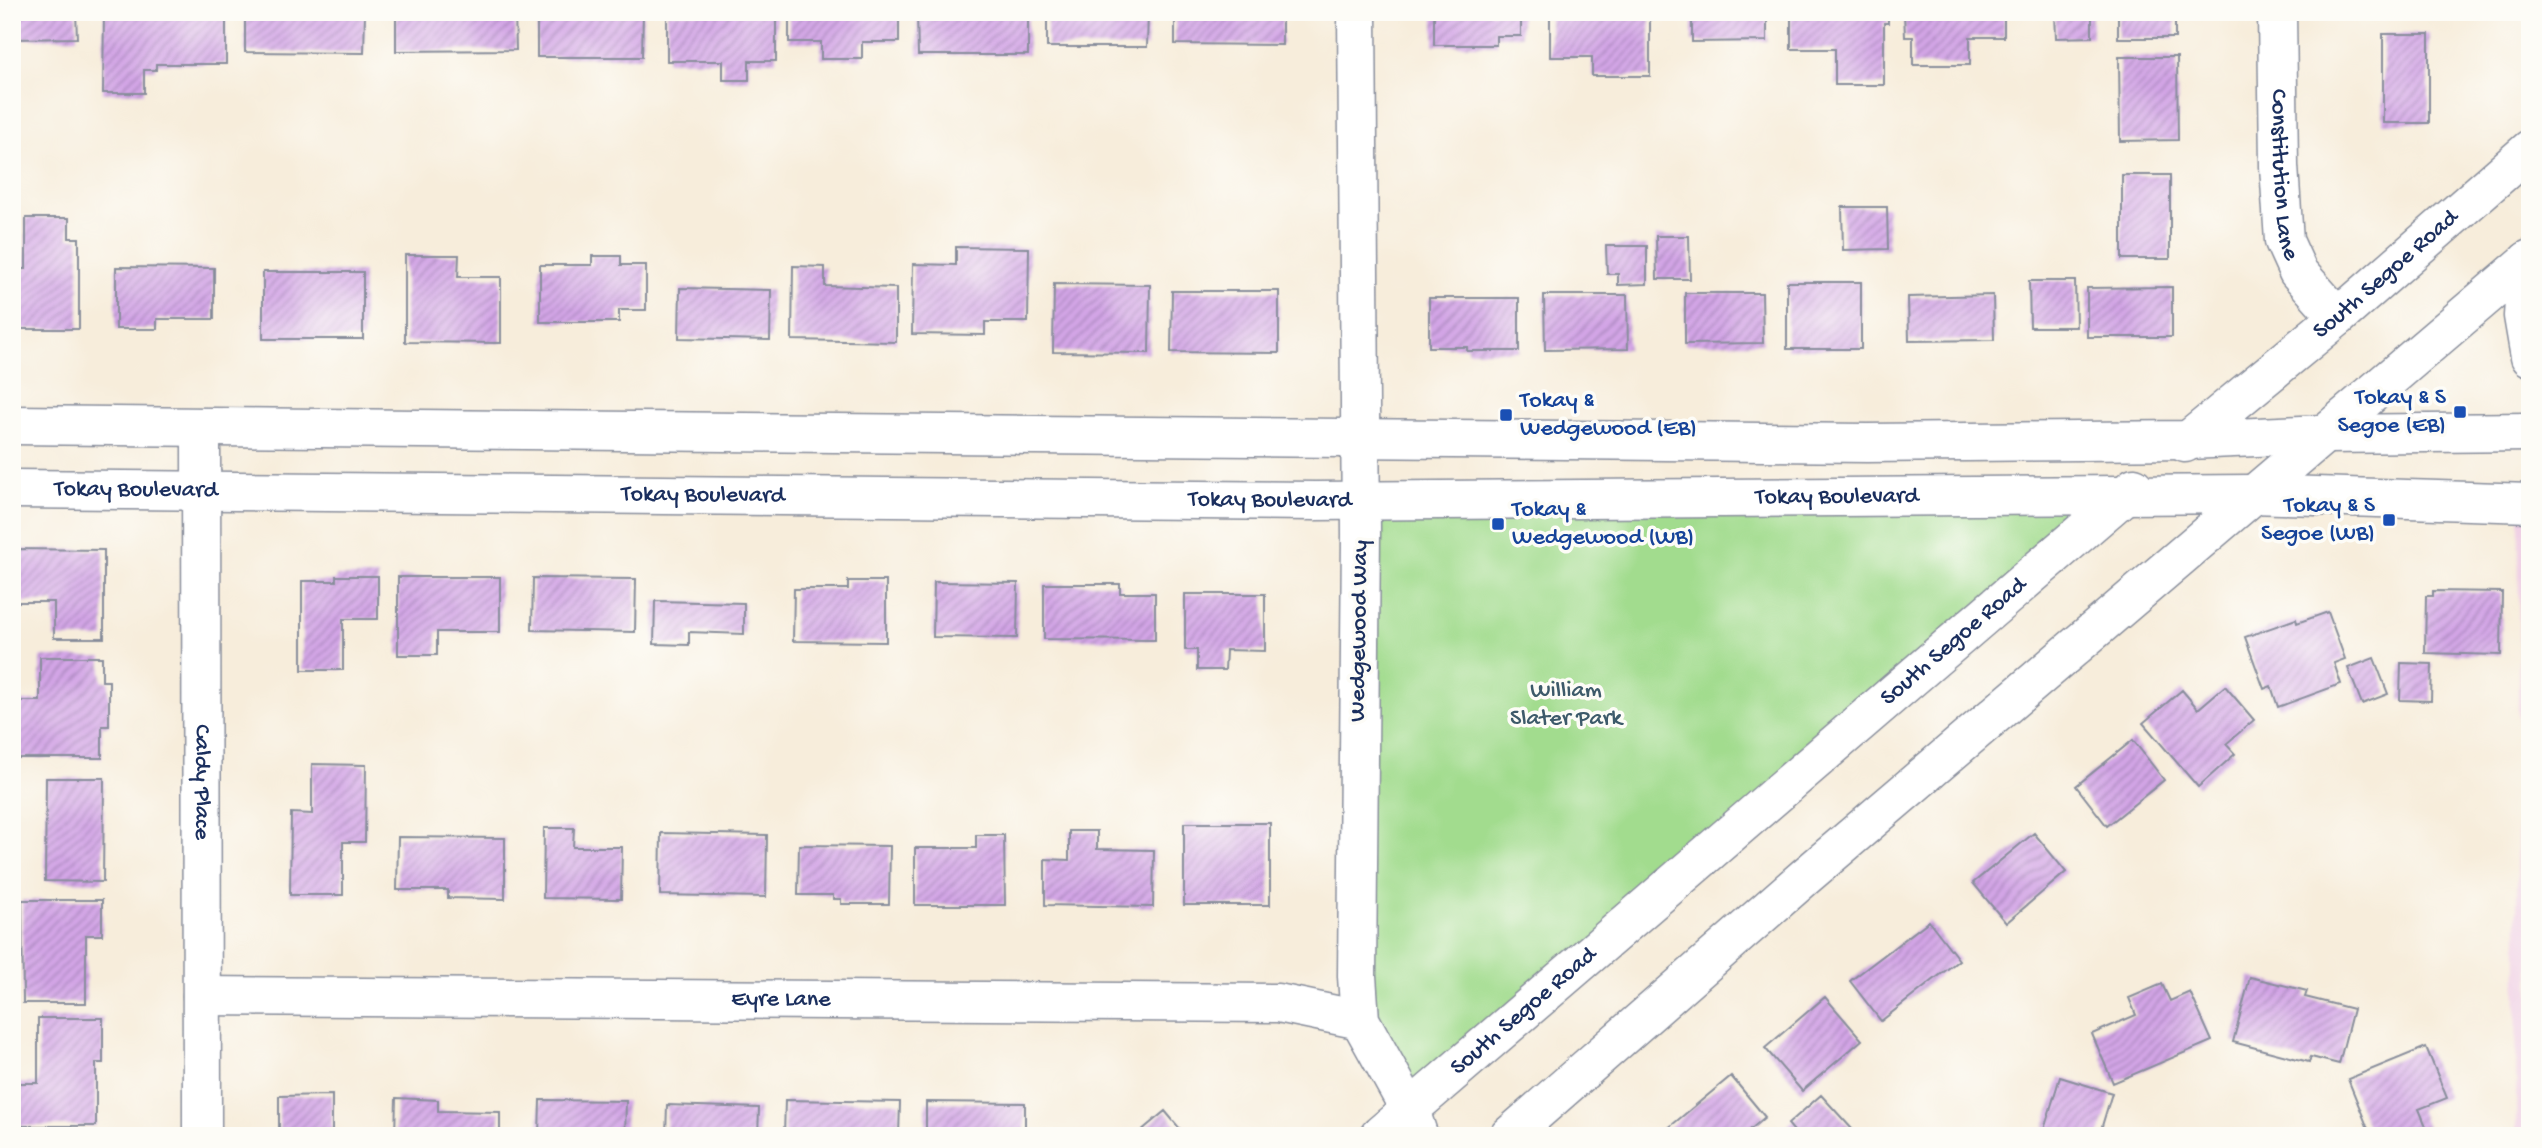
<svg xmlns="http://www.w3.org/2000/svg" width="2542" height="1148" viewBox="0 0 2542 1148" font-family="'Gochi Hand',sans-serif">
<defs>
<pattern id="building-hatch" width="6" height="6" patternUnits="userSpaceOnUse" patternTransform="scale(1.75)"><rect width="6" height="6" fill="#d3a5e6"/><path d="M-1 1l2-2M0 6l6-6M5 7l2-2" fill="none" stroke="#aa87be"/></pattern>
</defs>
<rect width="100%" height="100%" fill="#fdfcf7"/>
<filter id="ink" filterUnits="userSpaceOnUse"><feTurbulence type="fractalNoise" baseFrequency=".0143" numOctaves="2"/><feDisplacementMap in="SourceGraphic" scale="14" xChannelSelector="R" yChannelSelector="G"/><feConvolveMatrix kernelMatrix="1 2 1 2 8 2 1 2 1" color-interpolation-filters="sRGB"/></filter>
<filter id="wash" filterUnits="userSpaceOnUse"><feTurbulence type="fractalNoise" baseFrequency=".00686" numOctaves="4" result="noise"/><feDisplacementMap in="SourceGraphic" scale="28" xChannelSelector="R" yChannelSelector="G"/><feGaussianBlur stdDeviation="1.57" result="paint"/><feColorMatrix in="noise" values="0 0 0 0 0 0 0 0 0 0 0 0 0 0 0 0 0 1.4 0 .05"/><feComposite in="paint" operator="in"/></filter>
<g filter="url(#wash)">
<rect width="100%" height="100%" fill="#f7eddb"/>
<!-- built -->
<path fill="#f0d0e5" d="M2519 503H2530V1136H2516Z"/>
<!-- park -->
<path fill="#a2dc8e" stroke="#5e8676" stroke-width="2" d="M2126 494 1410 1110 1357 976 1361 501Z"/>
<g id="blocks">
<!-- building -->
<path fill="url(#building-hatch)" d="M12 12H76L77 38 12 39Z
M104 12H226V64H156V70H144V93H103Z
M245 12H365L364 53 245 52Z
M396 12H515L516 50 396 51Z
M537 12H643L642 57H537Z
M776 12V61H749V80H723V61H667V13Z
M789 12H899V42H862V59H821V42H789Z
M917 12H1028V55H918Z
M1047 12H1148L1147 47H1047Z
M1175 12H1282V45L1175 44Z
M1434 12H1521V36H1496V45H1434Z
M1550 12H1650V76H1592V57H1550Z
M1692 12H1767V41L1692 42Z
M1791 12H1888V23H1884V85H1835V49H1791Z
M1904 12H2004V37H1970V65H1913V37H1905Z
M2055 12H2092V37L2056 38Z
M2118 12H2175V38H2118Z
M2391 12H2431V15H2391Z
M2383 34H2429V123H2383Z
M2119 57H2177L2178 140 2120 141Z
M2122 175H2170V259H2122Z
M1842 207H1887L1888 249 1843 250Z
M26 218H69V238H79V329H12V269H26Z
M1656 236H1689L1690 279H1657Z
M1606 246H1647V284L1618 285V274H1607Z
M956 247 1029 248 1028 322H985V335L912 334 913 264 956 265Z
M405 255H459L458 277H501V343L405 342Z
M592 256H621V265H646V310H619V322H540V265H592Z
M793 266 825 267V286L896 288V342L792 340Z
M116 267 214 268V319H157V329H116Z
M263 272H363V339H263Z
M2029 281H2075L2076 327H2030Z
M1787 282H1861V349H1787Z
M1054 284 1150 285 1149 353 1053 352Z
M2172 287V337H2087V288Z
M680 288 771 290 770 340 679 338Z
M1172 291H1279V353L1171 352Z
M1685 293H1762L1763 343 1685 344Z
M1544 295H1627L1628 349 1545 350Z
M1993 295 1994 340 1909 341 1908 297Z
M1429 298H1519V351H1467V347H1429Z
M12 549 104 550V638H54V602H12Z
M336 576H378V619H343V670H302V581H336Z
M398 577H500V632H437V655H398Z
M533 578 636 579 635 632 532 630Z
M848 581H886V642L793 641 794 589H848Z
M934 582 1018 583 1017 638 933 637Z
M1044 584H1120V593H1155V640L1044 639Z
M2433 591 2502 592 2501 655 2425 653 2426 596H2433Z
M1185 594H1265V651L1226 650 1225 670H1197V650H1185Z
M655 601 744 603V634L689 632V645L654 644Z
M2328 612 2345 659 2334 663 2341 684 2278 707 2271 686 2264 689 2245 637 2296 619 2297 623Z
M40 657H102V681H109V726H102V758H16V701H40Z
M2374 658 2388 694 2362 704 2348 668Z
M2401 663 2432 664 2431 701 2400 700Z
M2225 686 2254 720 2226 744 2235 754 2198 787 2143 723 2182 690 2198 709Z
M2133 740 2164 780 2107 826 2076 786Z
M312 764 366 765 365 842H343V895H290L291 813 312 814Z
M46 778H104L103 882 45 881Z
M1184 823H1270V905H1184Z
M544 828H574L573 847H622L621 899 543 898Z
M1069 831H1097V849L1154 850 1153 907 1045 905V859L1069 860Z
M661 833 767 835 766 897 660 895Z
M2034 833 2066 872 2006 923 1973 883Z
M976 835H1004L1005 905H915V848H976Z
M398 837 505 838V899L448 898V890H397Z
M799 845 890 846 889 904H841V899H833V895H798Z
M22 900H102V935H86V1003H23Z
M1929 921 1959 960 1881 1021 1850 981Z
M2250 977 2307 991 2305 997 2353 1009 2339 1064 2311 1057 2309 1062 2233 1042Z
M2162 984 2170 1001 2190 992 2212 1041 2113 1083 2092 1034 2136 1015 2129 998Z
M1825 997 1862 1040 1802 1091 1765 1048Z
M38 1018H103V1063H96V1126H12V1083H38Z
M2426 1047 2447 1098 2419 1109 2430 1136H2371L2348 1079Z
M1731 1076 1765 1117 1743 1136H1673L1667 1129Z
M2060 1077 2112 1093 2099 1136H2042Z
M332 1095V1136H279V1096Z
M1821 1095 1852 1129 1844 1136H1798L1788 1124Z
M396 1098 438 1100V1111L500 1112V1136H395Z
M540 1100 626 1101 625 1136H539Z
M785 1100 900 1102 899 1136H784Z
M926 1102 1025 1103V1136H926Z
M667 1105 759 1108 758 1136H666Z
M1165 1111 1186 1136H1135Z"/>
</g>
</g>
<g filter="url(#ink)">
<use href="#blocks" fill-opacity="0" stroke="#898e9c" stroke-width="2"/>
<g fill="none" stroke-linecap="round" stroke-linejoin="round">
<defs>
<g id="minor">
<path d="M1357 12 1361 534 1357 976 1360 1020 1410 1110 1418 1134"/>
<path id="s1" d="M2277 12 2279 166 2284 241 2298 272 2338 317"/>
<path d="M2527 261 2523 316 2530 357"/>
<path d="M12 425 1867 443 2189 440 2324 434 2530 432"/>
<path id="s2" d="M201 428 202 1136"/>
<path id="s3" d="M2185 443 2338 317 2530 149"/>
<path id="s4" d="M12 489 1315 501 2252 494 2530 503"/>
<path id="s5" d="M202 996 1278 1003 1360 1020"/>
<path id="s6" d="M1379 1136 2134 487"/>
<path d="M1509 1136 1806 876 2530 259"/>
</g>
</defs>
<!-- minor casing -->
<use href="#minor" stroke="#898e9c" stroke-width="41"/>
<!-- minor -->
<use href="#minor" stroke="#fff" stroke-width="38"/>
</g>
</g>
<!-- markers -->
<g fill="#1a4fb4" stroke="#fdfcf7" stroke-width="2.5">
<rect x="2453" y="405" width="14" height="14" rx="3.5"/>
<rect x="1499" y="408" width="14" height="14" rx="3.5"/>
<rect x="2382" y="513" width="14" height="14" rx="3.5"/>
<rect x="1491" y="517" width="14" height="14" rx="3.5"/>
</g>
<g text-anchor="middle" dominant-baseline="central" stroke-width="7" stroke-linejoin="round" paint-order="stroke">
<!-- street labels -->
<g font-size="24" fill="#1b2f5e" stroke="#fdfcf7">
<text stroke="none"><textPath href="#s1" startOffset="163">Constitution Lane</textPath></text>
<text stroke="none"><textPath href="#s3" startOffset="262">South Segoe Road</textPath></text>
<text stroke="none"><textPath href="#s4" startOffset="124">Tokay Boulevard</textPath></text>
<text stroke="none"><textPath href="#s4" startOffset="691">Tokay Boulevard</textPath></text>
<text stroke="none"><textPath href="#s4" startOffset="1825">Tokay Boulevard</textPath></text>
<text stroke="none"><textPath href="#s4" startOffset="1258">Tokay Boulevard</textPath></text>
<text transform="translate(1360 631) rotate(-89)">Wedgewood Way</text>
<text stroke="none"><textPath href="#s6" startOffset="758">South Segoe Road</textPath></text>
<text stroke="none"><textPath href="#s2" startOffset="354">Caldy Place</textPath></text>
<text stroke="none"><textPath href="#s5" startOffset="579">Eyre Lane</textPath></text>
<text stroke="none"><textPath href="#s6" startOffset="191">South Segoe Road</textPath></text>
</g>
<!-- transit labels -->
<g font-size="24" fill="#164399" stroke="#fdfcf7" text-anchor="end">
<text x="2446" y="398">Tokay &amp; S<tspan x="2446" dy="28">Segoe (EB)</tspan></text>
<text x="1520" y="401" text-anchor="start">Tokay &amp;<tspan x="1520" dy="28">Wedgewood (EB)</tspan></text>
<text x="2375" y="506">Tokay &amp; S<tspan x="2375" dy="28">Segoe (WB)</tspan></text>
<text x="1512" y="510" text-anchor="start">Tokay &amp;<tspan x="1512" dy="28">Wedgewood (WB)</tspan></text>
</g>
<!-- park labels -->
<g font-size="24" fill="#3d5a6a" stroke="#fdfcf7">
<text x="1566" y="691">William<tspan x="1566" dy="28">Slater Park</tspan></text>
</g>
</g>
<!-- margin -->
<rect width="2542" height="1148" fill="none" stroke="#fdfcf7" stroke-width="42"/>
</svg>
